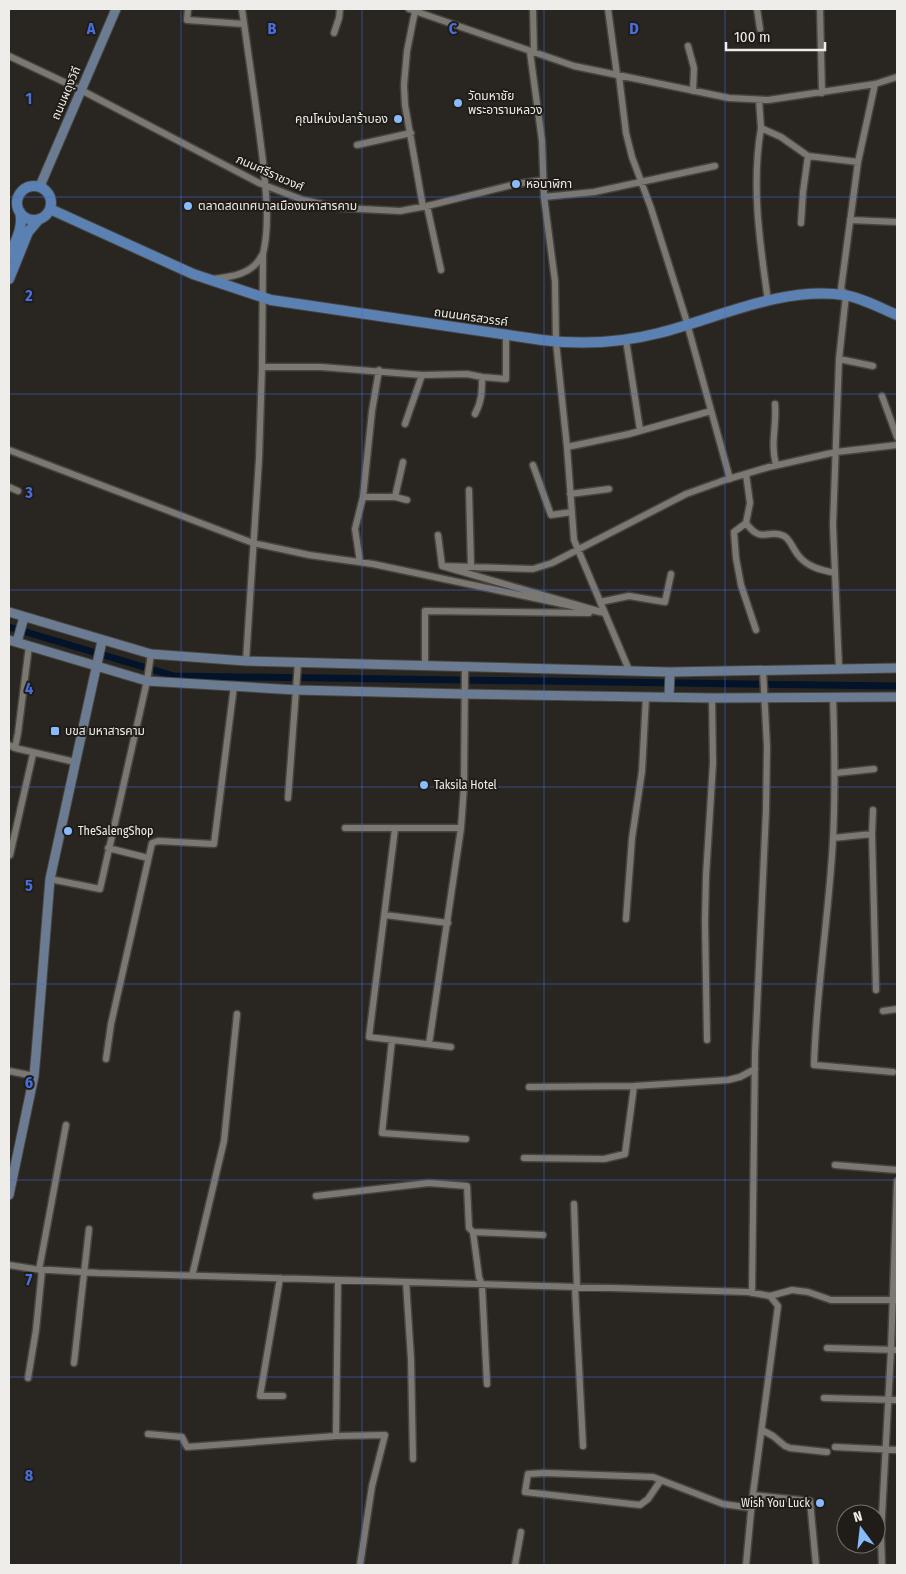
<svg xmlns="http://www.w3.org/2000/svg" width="906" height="1574" viewBox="0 0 906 1574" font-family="'Fira Sans Condensed','Noto Sans Thai',sans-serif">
<rect width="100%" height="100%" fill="#292621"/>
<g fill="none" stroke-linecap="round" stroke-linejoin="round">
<!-- canal -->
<path stroke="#03132a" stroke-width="7" d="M9 627 174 676 897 686"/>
<defs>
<path id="street" d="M188 9 187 20 244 24
M242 9C249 60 257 111 263 162 266 192 270 225 263 254L262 367 259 459 246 661
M409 9 574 66 729 98 768 100 875 84 897 77
M533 9 534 53
M608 9 617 75
M757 9 760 29
M820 9 822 93
M415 11 407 51 404 85 405 105 423 207
M334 33 339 18 340 9
M688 46 694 68 693 91
M530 52 542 141 544 197 555 281 556 342 567 447 574 540 629 670
M9 56 81 90 259 183 303 200 341 208 400 211 427 206 516 184 544 180
M619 76 626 133 632 157 651 208 685 316 730 479
M759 100 761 128 781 137 808 156 858 162
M761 128C751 186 760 244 768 301
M357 145 411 133
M544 197 594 192 715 166
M427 206 441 270
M850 220 897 222
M801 223 803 192 808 156
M213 279C232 277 253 274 262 255
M626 340 640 430
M839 359 873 366
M262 367H321L422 375 467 374 482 377 506 379V335
M882 396 897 437
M775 404C777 427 770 442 776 465
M475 414C482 401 482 391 482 377
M405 424 422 375
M567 447 629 434 711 411
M9 450 253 543 309 555 373 564 605 613 442 566 533 569 552 563 686 494 725 480 769 467 836 452 897 445
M533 465 551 515 572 512
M746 474 750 503 746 523 734 532 736 558 741 585 756 630
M9 487 18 491
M469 490 471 567
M570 494 609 489
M363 497H395L407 500
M395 497 403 462
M746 523C762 545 768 528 784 536 790 539 793 549 798 555 807 567 821 570 835 573
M438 535 442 566
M360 562 355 529 363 497 372 411 379 370
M600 602 629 596 665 602 671 574
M425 666V611L589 613
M839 668 833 525 839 359 846 295 841 289 858 162 875 84
M833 698C835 755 836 811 831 868 826 934 816 999 814 1065L893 1072
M9 745 15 748 18 733 29 646
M15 748 75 762
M836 773 874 769
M288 798 298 663
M345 828H461
M395 829 369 1037 451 1047
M872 834 873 810
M833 838 872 834 876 990
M108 848 148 858
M9 855H10L33 754
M50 879 100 889 147 681 151 654
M385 915 448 923
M626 919 632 838 642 771 646 697
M883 1011 897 1009
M392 1040 382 1133 466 1139
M707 1040 705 921 706 876 713 763 712 698
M429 1044 461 828 464 787 465 667
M106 1059 111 1024 152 843 158 841 214 844 234 686
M9 1071 34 1076
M529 1087 634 1086 728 1080 740 1077 755 1069
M524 1158 604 1159 625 1154 634 1086
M835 1165 897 1170
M316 1196 429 1183 467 1186 469 1228 473 1232 479 1277 482 1285 487 1384
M574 1204 577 1287
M473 1232 543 1235
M9 1265 34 1269 99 1273 647 1289 748 1292 770 1296 778 1306 752 1501 746 1565
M39 1270 66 1125
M192 1276 224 1141 237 1014
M280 1278 260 1396H283
M338 1280 336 1436 385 1435 372 1486 360 1565
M406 1282 411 1359 413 1459
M575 1288 583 1446
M752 1293 755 1053 766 811 767 747 763 670
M770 1296 792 1290 808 1292 831 1300H896
M827 1348 897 1350
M74 1363 89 1229
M28 1378 36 1330 42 1270
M824 1398 897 1400
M762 1430 773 1436 785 1446 790 1448 827 1452
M148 1434 182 1437 187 1447 336 1436
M835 1447 897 1450
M661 1480 648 1499 640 1505 525 1492 528 1474 545 1473 653 1477 723 1504 752 1508
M753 1495 810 1501 816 1565
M515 1565 521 1532
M882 1565 881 1534 891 1350 897 1181"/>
<path id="secondary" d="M40 186 116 9
M9 612 151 654 246 661 670 672 897 668
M9 640 147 681 296 690 464 694 712 698 897 697
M17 642 24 617
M669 697 670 672
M9 1195 34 1076 36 1054 50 879 102 641"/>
<path id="primary" d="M17 203a17 17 0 1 1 34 0a17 17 0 1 1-34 0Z
M50 209 193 274 271 300 542 340C582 345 620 343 659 333 718 318 782 286 844 295 863 298 880 308 897 315
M9 257C15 242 24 228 20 212
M9 279 28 232 39 219"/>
</defs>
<!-- street casing -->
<use href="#street" stroke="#474440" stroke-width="9"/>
<!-- secondary casing -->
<use href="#secondary" stroke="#474440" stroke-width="11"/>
<!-- primary casing -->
<use href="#primary" stroke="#474440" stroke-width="12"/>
<!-- street -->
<use href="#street" stroke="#7b7771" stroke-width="6"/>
<!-- secondary -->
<use href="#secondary" stroke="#6b7c92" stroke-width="9"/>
<!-- primary -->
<use href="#primary" stroke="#5b81b2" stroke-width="10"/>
</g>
<!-- grid -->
<path fill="none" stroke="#476edc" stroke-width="1" stroke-opacity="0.55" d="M181 9V1565M362 9V1565M544 9V1565M725 9V1565M9 197H897M9 394H897M9 590H897M9 787H897M9 984H897M9 1180H897M9 1377H897"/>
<!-- markers -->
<g fill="#89bafc" stroke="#201d18" stroke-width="2">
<circle cx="458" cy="103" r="5"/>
<circle cx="398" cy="119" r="5"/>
<circle cx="516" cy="184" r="5"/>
<circle cx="188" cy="206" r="5"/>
<rect x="50" y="726" width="10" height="10" rx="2.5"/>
<circle cx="424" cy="785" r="5"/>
<circle cx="68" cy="831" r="5"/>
<circle cx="820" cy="1503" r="5"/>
</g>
<g text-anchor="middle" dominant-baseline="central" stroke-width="4" stroke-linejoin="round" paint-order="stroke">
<!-- street labels -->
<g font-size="12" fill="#efedea" stroke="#201d18">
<text transform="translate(66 93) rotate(-67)">ถนนผดุงวิถี</text>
<text transform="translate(270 173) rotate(24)">ภนนศรีราชวงศ์</text>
<text transform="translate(471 317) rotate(8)">ถนนนครสวรรค์</text>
</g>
<!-- poi labels -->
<g font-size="12" fill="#efedea" stroke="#201d18" text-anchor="start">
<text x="468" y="96">วัดมหาชัย<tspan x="468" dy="14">พระอารามหลวง</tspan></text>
<text x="388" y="119" text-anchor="end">คุณโหน่งปลาร้าบอง</text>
<text x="526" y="184">หอนาฬิกา</text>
<text x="198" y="206">ตลาดสดเทศบาลเมืองมหาสารคาม</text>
<text x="65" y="731">บขส มหาสารคาม</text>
<text x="434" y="785">Taksila Hotel</text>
<text x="78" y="831">TheSalengShop</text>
<text x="810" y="1503" text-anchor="end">Wish You Luck</text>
</g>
</g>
<g font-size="16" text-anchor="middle" font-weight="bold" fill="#476edc" stroke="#201d18" stroke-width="4" stroke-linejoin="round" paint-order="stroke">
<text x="91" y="34">A</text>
<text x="272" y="34">B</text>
<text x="453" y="34">C</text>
<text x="634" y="34">D</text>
<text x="29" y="104">1</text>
<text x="29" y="301">2</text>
<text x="29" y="498">3</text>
<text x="29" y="694">4</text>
<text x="29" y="891">5</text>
<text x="29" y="1088">6</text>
<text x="29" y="1285">7</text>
<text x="29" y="1481">8</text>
</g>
<!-- border -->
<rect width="906" height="1574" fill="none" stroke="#efedea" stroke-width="20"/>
<!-- north arrow -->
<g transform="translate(861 1529) rotate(345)"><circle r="24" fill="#201d18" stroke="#73706c"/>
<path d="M0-4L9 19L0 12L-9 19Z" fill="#89bafc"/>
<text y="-8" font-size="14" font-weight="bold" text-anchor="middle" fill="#efedea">N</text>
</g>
<!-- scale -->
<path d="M726 42v8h99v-8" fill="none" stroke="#efedea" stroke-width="2.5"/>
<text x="734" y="42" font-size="15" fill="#efedea" stroke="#201d18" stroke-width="4" paint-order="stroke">100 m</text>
</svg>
